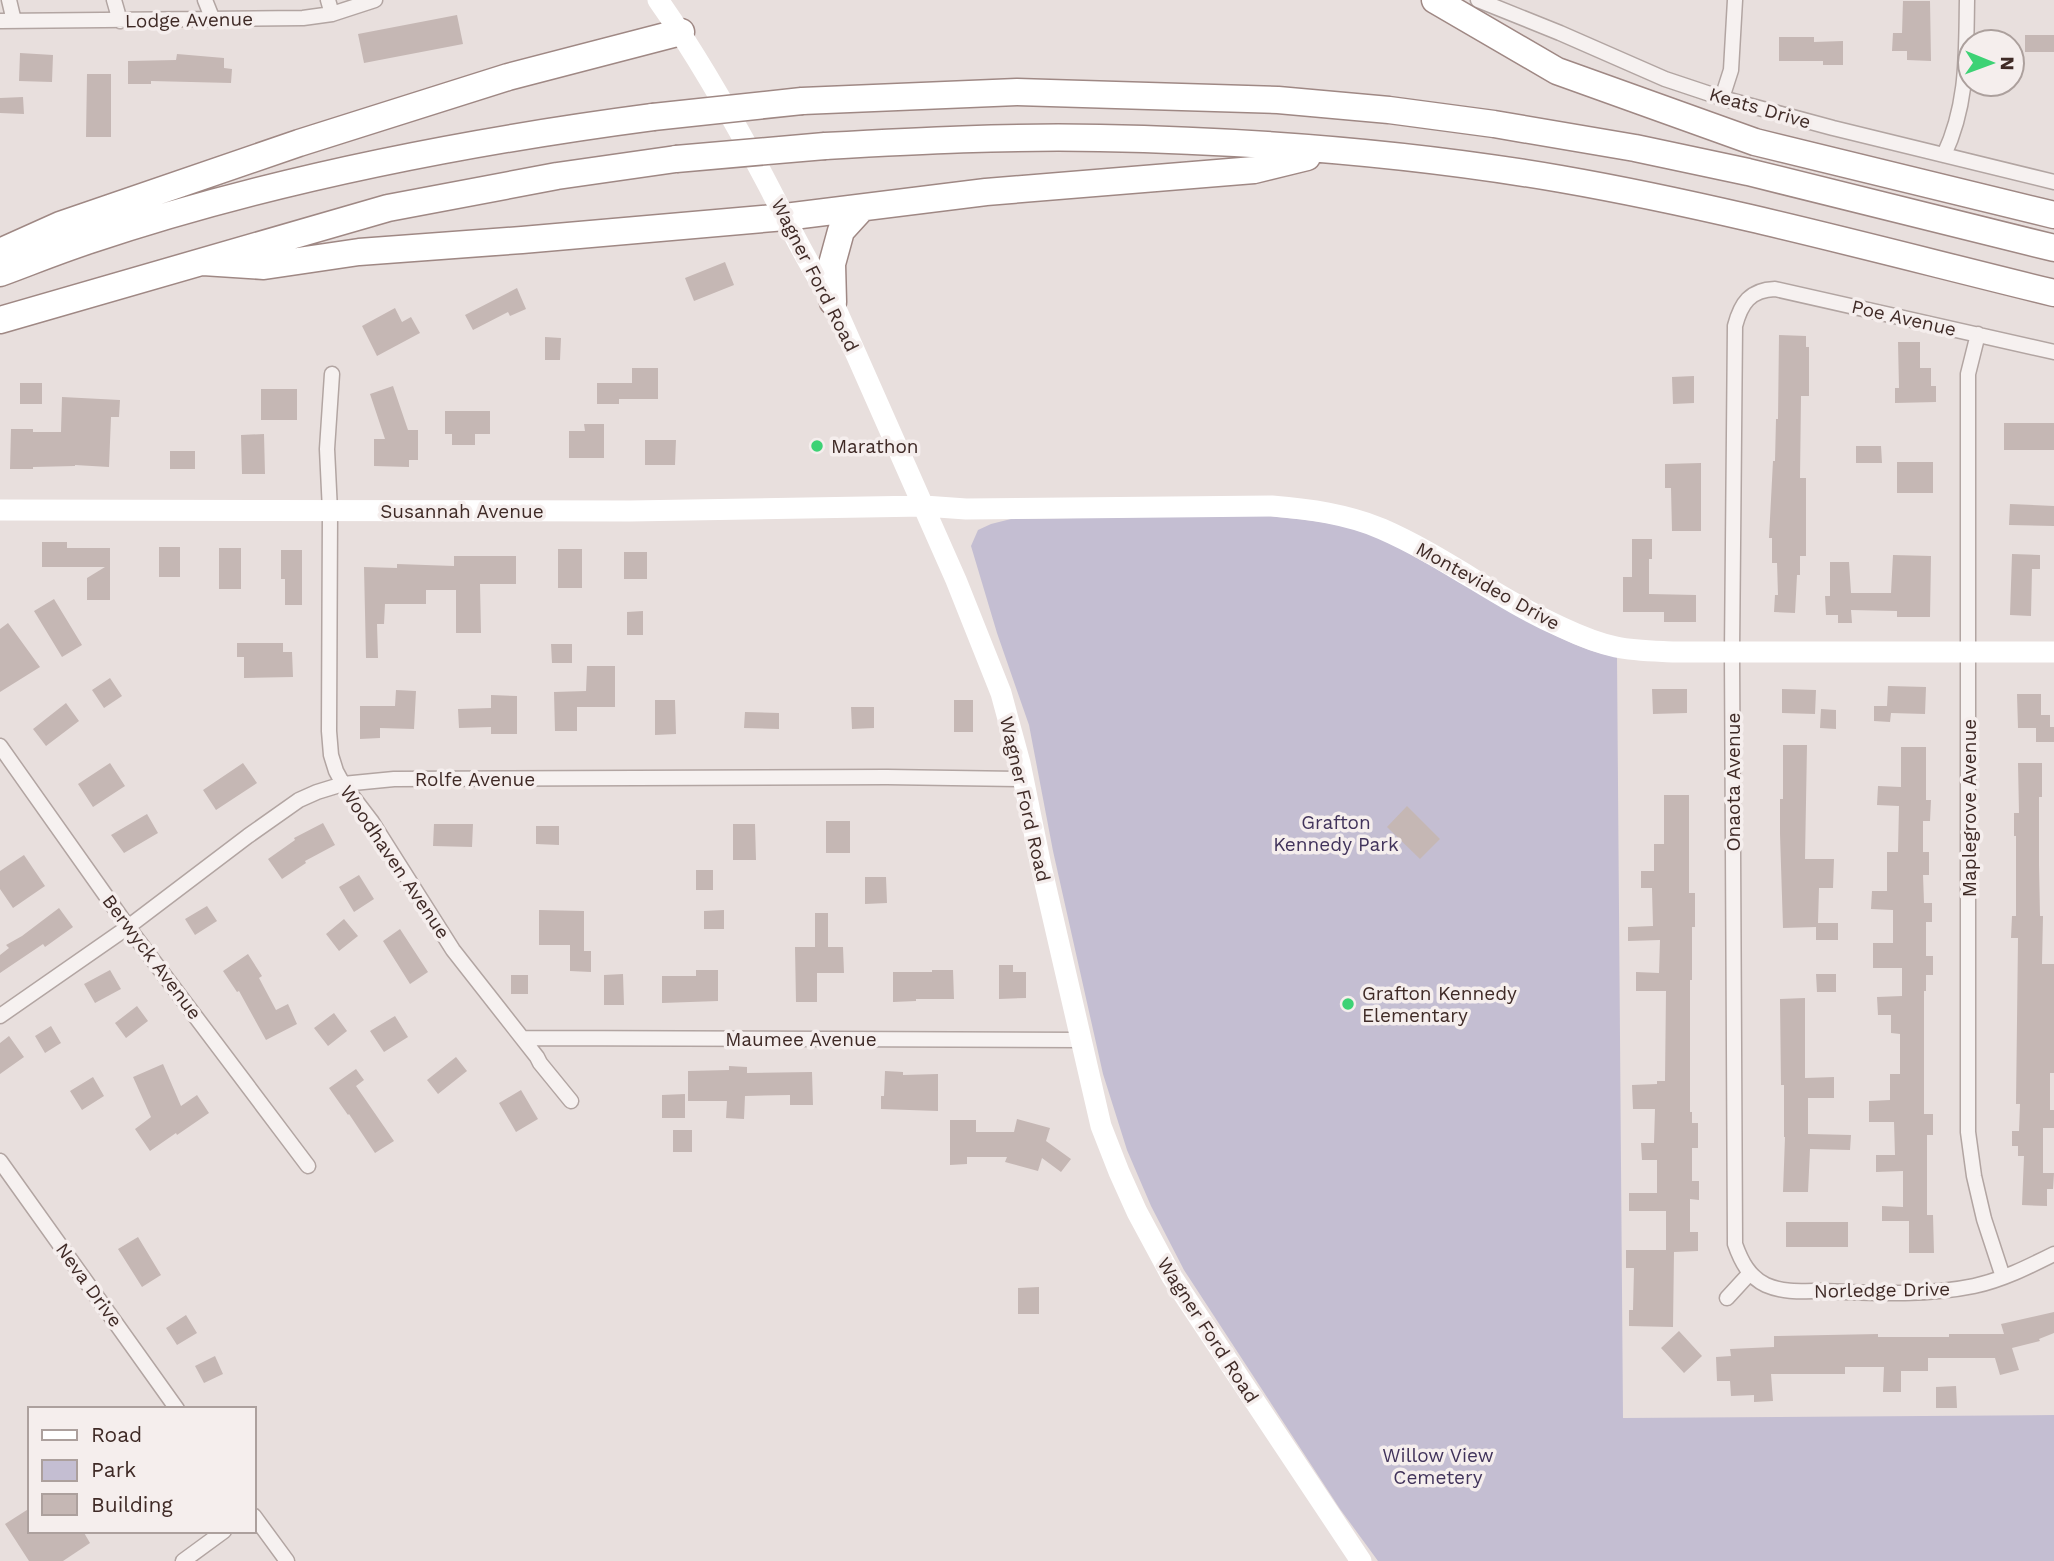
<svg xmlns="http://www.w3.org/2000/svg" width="2054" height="1561" viewBox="0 0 2054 1561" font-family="'Work Sans',sans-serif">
<rect width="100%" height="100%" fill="#e8dfdd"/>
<!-- green -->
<path fill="#c4bed2" d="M1257 515C1301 519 1347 522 1388 541 1425 559 1460 580 1496 601 1533 624 1573 649 1617 657L1623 1418 2054 1415V1561H1378L1340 1509 1184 1270 1151 1206 1127 1150 1103 1074 1053 851 1029 725 997 633 971 546 978 530 991 524 1011 519Z"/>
<!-- building -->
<path fill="#c5b7b4" d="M1903 1H1930L1931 61 1907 60V51H1892L1893 33H1902Z
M457 15 463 44 364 63 358 34Z
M2025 35H2054V52H2025Z
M1779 37H1814V42L1843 41V65H1823V61H1779Z
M20 53 53 55 52 82 19 81Z
M177 54 224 58V68L232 69 231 83 151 81V84H128V61L176 60Z
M87 74H111V137H86Z
M23 97 24 114 0 113V98Z
M725 262 734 285 694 301 685 278Z
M517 288 526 309 510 316 508 312 473 330 465 315Z
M395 308 402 322 411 317 420 333 377 356 362 326Z
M1779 335 1806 336V347H1809V396H1801L1800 478H1806V556H1800V575H1797L1795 613 1774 612 1775 595H1778L1777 563H1772V538H1769L1773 461H1775L1776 419H1778Z
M545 337 561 338 560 360H545Z
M1898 342H1920V368H1931V386H1936V402L1895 403V388H1899Z
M632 368H658V399H619V404H597V383H632Z
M1694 376V403L1673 404 1672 377Z
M20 383H42V404H20Z
M393 386 408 430H418V460H409V467L374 466V439H385L370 394Z
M261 389H297V420H261Z
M62 397 120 400 119 417H111L109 467 75 465V466L33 467V469H10L11 429H33V432H61Z
M445 411H490V434H475V445H452V434H445Z
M2004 423H2054V450H2004Z
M584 424H604V458H569V431H585Z
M264 434 265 474H242L241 435Z
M645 440H676L675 465H645Z
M1856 446H1881L1882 463H1856Z
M170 451H195V469H170Z
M1897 462H1933V493H1897Z
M1701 463V531H1672L1671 488H1665V464Z
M2010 504 2054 506V526L2009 525Z
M1632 539H1652V559H1649V594L1696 595V622H1664V612H1623V577H1632Z
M42 542H67V548H110V600H87V578L105 567H42Z
M159 547H180V577H159Z
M219 548H241V589H219Z
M558 549H582V588H558Z
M281 550H302V605H285V579H281Z
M624 552H647V579H624Z
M2012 554 2040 555V569H2032L2031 616 2010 615Z
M1893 555 1931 556 1930 617H1897V611L1851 610 1852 623H1838V615H1826L1825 596H1830V562H1849L1851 593H1891Z
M454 556H516V584H480L481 633H456V590H426V604H385L384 624H377L378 658H366L364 567 397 568V564L454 566Z
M54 599 82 645 62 657 34 611Z
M643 611V635H627V612Z
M8 623 40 667 0 692V629Z
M237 643H283V652H292L293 677 244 678V657H237Z
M551 644H572V663H552Z
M587 666H615V707H577V731H555L554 692 586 691Z
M110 678 122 696 104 708 92 690Z
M1888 686 1926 687 1925 714 1891 713 1890 722 1874 721V706H1887Z
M1652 689H1687V713L1653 714Z
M1782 689 1816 690 1815 714 1782 713Z
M396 690 416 691 414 729 380 728V738L360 739V706H395Z
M2017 694H2041V715H2050V727H2054V742H2036V728H2018Z
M491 695 517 696V734H491V727L459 728 458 709 491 708Z
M655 700H675L676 734 655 735Z
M954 700H973V732H954Z
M66 703 79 721 46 746 33 729Z
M851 707H874V728L852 729Z
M1821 709 1836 710V729L1820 728Z
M745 712 779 713V729L744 728Z
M1783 745H1807L1805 859H1834L1833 888H1819L1818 923H1838V940H1816V927L1783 928 1780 834V799H1783Z
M1901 747H1926V800H1931L1930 821H1923V852H1929V875H1923L1924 903H1932V922H1926V956H1933V975H1926V991H1924V1114H1933V1135H1927V1215H1933L1934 1253H1909V1221H1882V1206L1903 1207V1171L1876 1172V1155H1895L1894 1122H1869V1101L1890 1100V1074H1900V1034L1891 1033V1015H1878L1877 997 1902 996V968H1873V943H1893V910L1871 909 1872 891H1887V852H1898L1899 806 1877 805 1878 786 1901 787Z
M110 763 125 786 93 807 78 784Z
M243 763 257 783 216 810 203 790Z
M2018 763H2042V797H2039V865L2040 916H2043L2042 964H2054V1073H2050V1110H2054V1128H2043V1173H2054L2053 1189H2047V1206L2022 1205 2024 1156H2018V1146H2012V1131H2019L2020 1104H2016L2018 938H2011L2012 916H2016V836H2014V813H2019Z
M1664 795H1689V893H1695V927H1692V980H1690V1112H1692V1123H1698V1148H1692V1181H1699V1200L1690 1199V1232H1698V1251L1674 1252 1673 1327 1629 1326V1310H1633L1634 1268H1626V1250H1666V1211H1629V1193H1657V1160H1642L1641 1143H1654L1655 1109H1633L1632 1085 1657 1084V1081H1665L1666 991H1636V972L1659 973 1660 940 1628 941V927L1653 926 1652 888H1641V871H1654V844H1664Z
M1407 806 1440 839 1420 859 1387 827Z
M147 814 158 833 124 853 111 835Z
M826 821H850V853H826Z
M323 823 335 845 305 861 306 863 282 879 268 859 295 840 294 838Z
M434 824H473L472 847 433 846Z
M733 824H755L756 860H733Z
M536 826H559V845L536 844Z
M24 855 45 886 13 908 0 889V871Z
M696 870H713V890H696Z
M359 875 374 899 354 912 339 887Z
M865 877H886L887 903 865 904Z
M207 906 217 921 195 935 185 919Z
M59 908 73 927 45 947 43 944 0 973V955L9 948 6 945 22 936Z
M539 910 584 911V951H591V972L570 971V945H539Z
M724 910V929H704V911Z
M815 913H828V947H843L844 973H817V1002H796L795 947H815Z
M344 919 358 936 339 951 326 934Z
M400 929 428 972 410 984 383 941Z
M248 954 262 976 259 978 276 1010 288 1004 297 1024 266 1040 239 991 237 992 223 971Z
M999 965H1013V972H1026V998L999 999Z
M110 970 121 989 95 1003 84 984Z
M696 970H718V1001L662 1003V976H696Z
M932 970H953L954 999H916V1001L893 1002V972H932Z
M623 974 624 1005H604V975Z
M1816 974H1836V992H1817Z
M511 975H528V994H511Z
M1805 998V1078L1834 1077V1098H1808V1134L1851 1135 1850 1150 1810 1149 1808 1192H1783L1785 1137H1784V1085H1781L1780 999Z
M137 1006 148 1021 126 1038 115 1023Z
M334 1013 347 1031 328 1046 314 1028Z
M395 1016 408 1037 384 1052 370 1031Z
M51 1026 61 1043 45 1053 35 1036Z
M9 1036 24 1057 0 1074V1043Z
M456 1057 467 1071 438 1094 427 1080Z
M163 1064 181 1106 197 1095 209 1113 177 1135 176 1133 150 1151 135 1129 151 1117 133 1077Z
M729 1066 747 1067V1073L812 1072 813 1105H790V1095L745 1096 744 1119 726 1118 727 1101H688V1071L729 1070Z
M356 1069 364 1080 356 1086 394 1141 375 1153 349 1114 348 1115 329 1088Z
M885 1071 903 1072V1075L938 1074V1111L881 1109V1096H884Z
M93 1077 104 1096 82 1110 70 1091Z
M521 1090 538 1119 516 1132 499 1103Z
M685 1094V1118H662V1095Z
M1017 1119 1050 1128 1046 1141 1071 1159 1061 1172 1042 1158 1038 1171 1005 1162 1007 1157H967V1164L950 1165V1120H976V1132H1014Z
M673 1130H692V1152H673Z
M1786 1222H1848V1247H1786Z
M138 1237 161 1275 142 1287 118 1249Z
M1039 1287V1314H1018V1288Z
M2054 1312V1333L2039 1339 2040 1341 2012 1348 2019 1370 2000 1375 1995 1358H1928V1371H1901V1392H1883L1884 1367H1845V1374H1771L1773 1401 1754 1402V1395L1731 1396 1730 1381H1717L1716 1357 1731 1356 1730 1349 1774 1347V1336L1878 1334V1337H1949V1334H2004L2001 1324Z
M186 1315 197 1333 177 1345 166 1328Z
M1679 1331 1702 1356 1684 1373 1661 1348Z
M215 1356 223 1374 204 1383 195 1366Z
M1956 1386 1957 1408H1936V1387Z
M30 1508V1531H83L90 1543 63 1561H29L5 1524Z"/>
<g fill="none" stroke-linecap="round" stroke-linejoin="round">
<defs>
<path id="street" d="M9 0 14 21
M114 0 120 21
M205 0 213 20
M328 0 332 14
M1478 0 1560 33 1665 79 1722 98 1833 128 2054 182
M0 21 303 18 332 14 375 0
M1722 98 1731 70 1735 0
M1944 155C1968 104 1966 55 1967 0
M1978 334 1968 374V1132L1974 1176 1984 1219 2003 1277
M2054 352 1775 289C1750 290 1741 303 1735 326L1732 653 1735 1244C1741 1261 1749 1277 1766 1285 1784 1293 1805 1291 1824 1291 1874 1293 1926 1296 1974 1286 2002 1280 2028 1267 2054 1254
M332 374 327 449 330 511 329 731 331 755 336 771 343 784 372 822 453 950 537 1057 540 1063 571 1101
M0 746 128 927 308 1166
M0 1016 128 927 248 836 299 800 317 792 343 784 394 779 887 777 1024 779
M522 1038 1081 1040
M0 1161 177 1409
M1727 1298 1750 1273
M254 1516 287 1561
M183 1561 224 1531"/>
<path id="highway" d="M1435 0 1557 71 1755 142 2054 215
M802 101 1017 92 1278 100 1389 110 1494 124 1635 148 1748 172 2054 248
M825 146C917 141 1009 136 1100 138 1253 141 1410 153 1561 179 1727 208 1890 253 2054 293
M0 252 60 225 299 143 508 77 681 32
M203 262 264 266 359 252 522 240 785 217 986 192 1254 170 1307 157
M0 273C30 262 59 250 90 240 272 179 463 142 653 117
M833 302 832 264 841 231 862 208
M0 320 388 208 557 176 676 159"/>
</defs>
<!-- street casing -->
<use href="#street" stroke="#b2a5a2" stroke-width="17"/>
<!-- highway casing -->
<use href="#highway" stroke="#9f8884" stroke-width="29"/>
<!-- street -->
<use href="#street" stroke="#f6f1f0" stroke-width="14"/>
<!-- secondary -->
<path stroke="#fff" stroke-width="21" d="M658 0C699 58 735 122 768 185 789 225 808 265 833 302L956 580 1001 693 1020 763 1041 866 1101 1126 1119 1172 1137 1212 1172 1277 1361 1561
M0 510 630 511 924 506 966 509 1272 506C1309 509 1347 514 1382 529 1444 556 1498 599 1561 627 1578 635 1597 643 1616 647 1635 651 1656 651 1675 652H2054"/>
<!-- highway -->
<use href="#highway" stroke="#fff" stroke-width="26"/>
<defs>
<path id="highway-bridge" d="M653 117 802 101
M676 159 825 146"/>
</defs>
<!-- highway-bridge casing -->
<use href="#highway-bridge" stroke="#9f8884" stroke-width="29" stroke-linecap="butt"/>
<!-- highway-bridge -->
<use href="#highway-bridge" stroke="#fff" stroke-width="26"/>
</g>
<!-- markers -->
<g fill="#3dd275" stroke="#f5eeed" stroke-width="2.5">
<circle cx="817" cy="446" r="7"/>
<circle cx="1348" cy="1004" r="7"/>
</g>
<g text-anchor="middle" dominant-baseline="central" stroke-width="7" stroke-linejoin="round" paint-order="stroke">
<!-- street labels -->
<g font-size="19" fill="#3f2a26" stroke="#f5eeed">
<text transform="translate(189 20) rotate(-1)">Lodge Avenue</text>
<text transform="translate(1760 108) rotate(16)">Keats Drive</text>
<text transform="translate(815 275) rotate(63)">Wagner Ford Road</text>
<text transform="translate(1904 318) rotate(13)">Poe Avenue</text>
<text x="462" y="511">Susannah Avenue</text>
<text transform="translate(1488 586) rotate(29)">Montevideo Drive</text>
<text x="475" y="779">Rolfe Avenue</text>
<text transform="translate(1733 782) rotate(-90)">Onaota Avenue</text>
<text transform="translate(1025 799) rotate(77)">Wagner Ford Road</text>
<text transform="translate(1969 808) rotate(-90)">Maplegrove Avenue</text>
<text transform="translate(395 862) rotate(56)">Woodhaven Avenue</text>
<text transform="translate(152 957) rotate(53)">Berwyck Avenue</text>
<text x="801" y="1039">Maumee Avenue</text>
<text transform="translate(89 1285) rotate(54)">Neva Drive</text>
<text transform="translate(1882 1290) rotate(-1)">Norledge Drive</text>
<text transform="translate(1208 1330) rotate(57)">Wagner Ford Road</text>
</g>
<!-- poi labels -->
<g font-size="19" fill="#3f2a26" stroke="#f5eeed" text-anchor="start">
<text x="831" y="446">Marathon</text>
<text x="1362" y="993">Grafton Kennedy<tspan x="1362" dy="22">Elementary</tspan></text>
</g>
<!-- park labels -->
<g font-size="19" fill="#41335b" stroke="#f5eeed">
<text x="1336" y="822">Grafton<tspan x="1336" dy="22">Kennedy Park</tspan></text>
<text x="1438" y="1455">Willow View<tspan x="1438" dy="22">Cemetery</tspan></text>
</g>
</g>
<!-- legend -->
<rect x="28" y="1407" width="228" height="126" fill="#f5eeed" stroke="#aca09d" stroke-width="2"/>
<rect x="42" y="1430" width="35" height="10" fill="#ffffff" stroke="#aca09d" stroke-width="2"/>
<text x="91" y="1442" font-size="21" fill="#3f2a26">Road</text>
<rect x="42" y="1460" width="35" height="21" fill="#c4bed2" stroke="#aca09d" stroke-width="2"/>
<text x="91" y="1477" font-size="21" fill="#3f2a26">Park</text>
<rect x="42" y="1494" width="35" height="21" fill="#c5b7b4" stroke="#aca09d" stroke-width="2"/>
<text x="91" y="1512" font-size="21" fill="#3f2a26">Building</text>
<!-- north arrow -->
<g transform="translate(1991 63) rotate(91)"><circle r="33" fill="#f5eeed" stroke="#aca09d" stroke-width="2"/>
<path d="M0-5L12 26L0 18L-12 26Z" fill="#3dd275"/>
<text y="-10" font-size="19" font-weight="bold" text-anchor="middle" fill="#3f2a26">N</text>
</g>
</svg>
